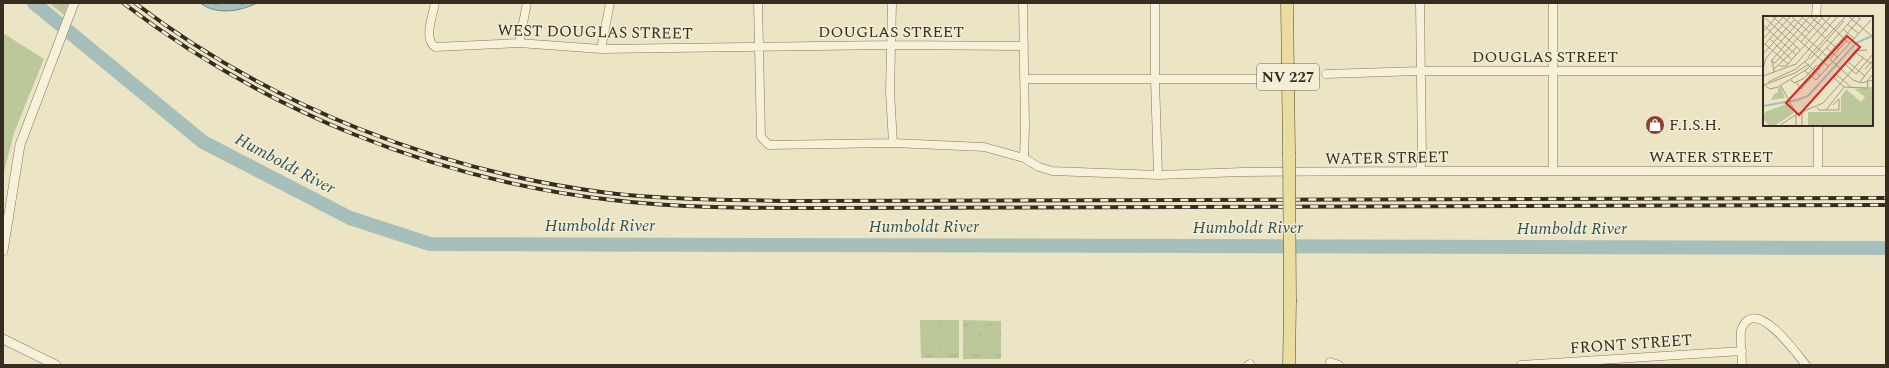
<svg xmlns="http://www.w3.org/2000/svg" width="1889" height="368" viewBox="0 0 1889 368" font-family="Spectral,serif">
<defs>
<pattern id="grass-tufts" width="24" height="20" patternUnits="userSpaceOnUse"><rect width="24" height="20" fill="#bdc89a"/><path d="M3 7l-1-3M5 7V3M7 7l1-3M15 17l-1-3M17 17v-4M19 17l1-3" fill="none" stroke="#a3ac84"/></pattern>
<pattern id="forest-crowns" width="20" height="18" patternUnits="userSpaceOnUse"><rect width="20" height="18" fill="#bdc89a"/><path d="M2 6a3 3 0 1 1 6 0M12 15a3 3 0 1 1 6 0" fill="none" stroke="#a3ac84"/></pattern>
<pattern id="water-ripples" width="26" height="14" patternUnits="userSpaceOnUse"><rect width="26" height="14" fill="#a7bfbb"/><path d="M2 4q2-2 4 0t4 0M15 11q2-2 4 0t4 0" fill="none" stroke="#90a4a0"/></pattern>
</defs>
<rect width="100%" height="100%" fill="#ebe5c6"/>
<!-- grass -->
<path fill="url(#grass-tufts)" d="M920 320H959V358H921Z
M963 320 1001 321V359H963Z"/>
<!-- forest -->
<path fill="url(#forest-crowns)" d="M49 3H68L64 15Z"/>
<!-- pitch -->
<path fill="#bdc89a" d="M3 33 44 59 14 133 3 176Z
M922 324H939V354H922Z
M941 324H958V354H941Z
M965 326H978V354L965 353Z
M986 326H999V353H986Z"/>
<!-- water -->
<path fill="url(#water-ripples)" stroke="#6e8c89" d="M200 3H257C239 12 216 15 200 3Z"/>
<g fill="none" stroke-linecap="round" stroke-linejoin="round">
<!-- river -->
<path stroke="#a7bfbb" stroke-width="14" d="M34 3 203 142 350 218 430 244 1886 248"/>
<defs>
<path id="minor" d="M435 3C433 15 423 39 435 47L519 43 601 49 891 45 1024 46
M758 3 761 137 769 145 893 143 984 147 1024 158 1039 167 1052 171 1158 175 1243 172 1420 171H1886
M892 3 890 92 893 143
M1023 3 1025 126 1024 158
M1155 3V79L1158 175
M1553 3V171
M1816 17 1817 3
M519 43 527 3
M601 49 610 3
M1326 74 1420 71H1764
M1024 79H1256
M1818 125V171
M1420 171 1422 158 1420 3
M1330 362 1339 365
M1248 365 1250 364
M1521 365 1742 351
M1742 365C1742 354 1740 342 1741 331 1742 327 1745 322 1748 320 1765 309 1796 353 1806 365"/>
<path id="tertiary" d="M3 251 20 145 74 3
M3 339 56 365"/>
<path id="primary" d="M1287 3 1289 152
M1289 365 1290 302"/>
</defs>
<!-- minor casing -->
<use href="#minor" stroke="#85775d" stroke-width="9"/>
<!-- tertiary casing -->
<use href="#tertiary" stroke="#85775d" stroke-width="10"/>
<!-- primary casing -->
<use href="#primary" stroke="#534531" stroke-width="13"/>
<!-- minor -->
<use href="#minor" stroke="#f6f1d8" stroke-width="8"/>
<!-- tertiary -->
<use href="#tertiary" stroke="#f6f1d8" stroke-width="9"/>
<!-- primary -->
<use href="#primary" stroke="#ebdda0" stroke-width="12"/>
<defs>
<path id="rail" d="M123 3C265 111 435 180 612 200 679 208 748 208 815 208L1886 205
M135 3C272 107 438 171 608 193 670 200 733 200 795 201L1886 198"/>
</defs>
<!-- rail casing -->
<use href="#rail" stroke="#362d20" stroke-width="4"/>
<!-- rail -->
<use href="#rail" stroke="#f3eed5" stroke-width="2.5" stroke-dasharray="8" stroke-linecap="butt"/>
<defs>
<path id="primary-bridge" d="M1289 152 1290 302"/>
</defs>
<!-- primary-bridge casing -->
<use href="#primary-bridge" stroke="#534531" stroke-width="13" stroke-linecap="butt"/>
<!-- primary-bridge -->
<use href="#primary-bridge" stroke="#ebdda0" stroke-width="12"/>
</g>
<!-- icons -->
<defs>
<symbol id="shop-disc" viewBox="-11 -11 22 22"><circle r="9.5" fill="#8f3d31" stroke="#f3eed5"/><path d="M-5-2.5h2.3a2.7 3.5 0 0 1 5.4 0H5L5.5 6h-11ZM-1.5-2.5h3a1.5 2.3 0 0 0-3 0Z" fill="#fff"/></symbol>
</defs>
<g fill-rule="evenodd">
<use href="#shop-disc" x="1644" y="114" width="22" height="22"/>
</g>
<g text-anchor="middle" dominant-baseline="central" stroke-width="3" stroke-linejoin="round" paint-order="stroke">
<!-- shield labels -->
<rect fill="#f3eed5" stroke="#6f6756" stroke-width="1" x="1257" y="64" width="62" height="26" rx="3"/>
<g font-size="15" font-weight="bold" fill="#362d20">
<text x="1288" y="77">NV 227</text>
</g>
<!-- street labels -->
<g font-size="16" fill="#362d20" stroke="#f3eed5">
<text transform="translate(595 32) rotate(1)">WEST DOUGLAS STREET</text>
<text x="891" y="32">DOUGLAS STREET</text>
<text x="1545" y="57">DOUGLAS STREET</text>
<text x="1711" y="157">WATER STREET</text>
<text transform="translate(1387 158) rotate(-1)">WATER STREET</text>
<text transform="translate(1631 344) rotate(-4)">FRONT STREET</text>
</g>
<!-- poi labels -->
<g font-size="16" fill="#362d20" stroke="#f3eed5" text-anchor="start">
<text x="1669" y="125">F.I.S.H.</text>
</g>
<!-- water labels -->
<g font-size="17" font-style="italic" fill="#305255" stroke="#f3eed5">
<text transform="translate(285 164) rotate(28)">Humboldt River</text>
<text x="600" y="226">Humboldt River</text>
<text x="924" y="227">Humboldt River</text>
<text x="1248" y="228">Humboldt River</text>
<text x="1572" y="229">Humboldt River</text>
</g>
</g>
<!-- overview -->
<g transform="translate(1763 16)">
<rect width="110" height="110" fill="#ebe5c6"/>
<path d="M18 71 22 82 8 84 11 78 15 76V72ZM110 71V110H45V96H78V81L83 73 98 86 102 81 91 73Z" fill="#bdc89a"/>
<path d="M26 87 31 97 11 110H6L0 102 2 96Z" fill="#bdc89a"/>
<path fill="none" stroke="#a7bfbb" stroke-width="2" d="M0 90 34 84 45 80 93 27 109 20"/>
<path fill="none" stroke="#a39b84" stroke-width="1" d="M9 0 66 51M19 0 90 64 98 67 110 64M28 0 47 17M38 0 62 22M47 0 64 15M57 0 87 28M85 0 110 21M2 2 37 34M84 8 96 18M0 9 33 39M80 13 92 23M0 16 14 0M0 23 21 0M7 23 29 44M64 24 76 34M38 26 59 2M2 28 25 48M0 30 28 0M63 31 75 42M59 37 92 0M0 38 32 3M45 41 83 0M68 42 84 24M47 43 81 5M8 45 12 47 55 0M84 45 102 60M42 46 57 60M82 48 93 58 110 38M16 50H23L68 0M55 50 97 3 95 0M79 51 91 36M0 53 3 42 41 0M102 53 110 44M10 54 34 31M42 55 53 64 108 4M11 56 9 44 47 0M73 58 89 72M0 60 33 48 75 0M70 61 81 71M28 64 31 67 40 63 54 49M5 66 33 53 46 42M33 66 38 73 57 52M97 66 110 49 91 35 104 34M0 68 7 73 15 71 44 53 59 37M1 69 32 57 46 48M18 70 33 97V110M81 71 105 72 104 65 110 58M55 78 76 54M54 91 56 94H76V83L70 89M63 94 81 71M39 96V110M16 110 34 98 60 87 100 42"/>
<path fill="#d62828" fill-opacity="0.15" stroke="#d62828" stroke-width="2" d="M84 20 97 31 36 99 23 87Z"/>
<rect width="110" height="110" fill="none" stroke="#362d20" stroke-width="2"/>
</g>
<!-- border -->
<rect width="1889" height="368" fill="none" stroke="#362d20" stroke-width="8"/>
</svg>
